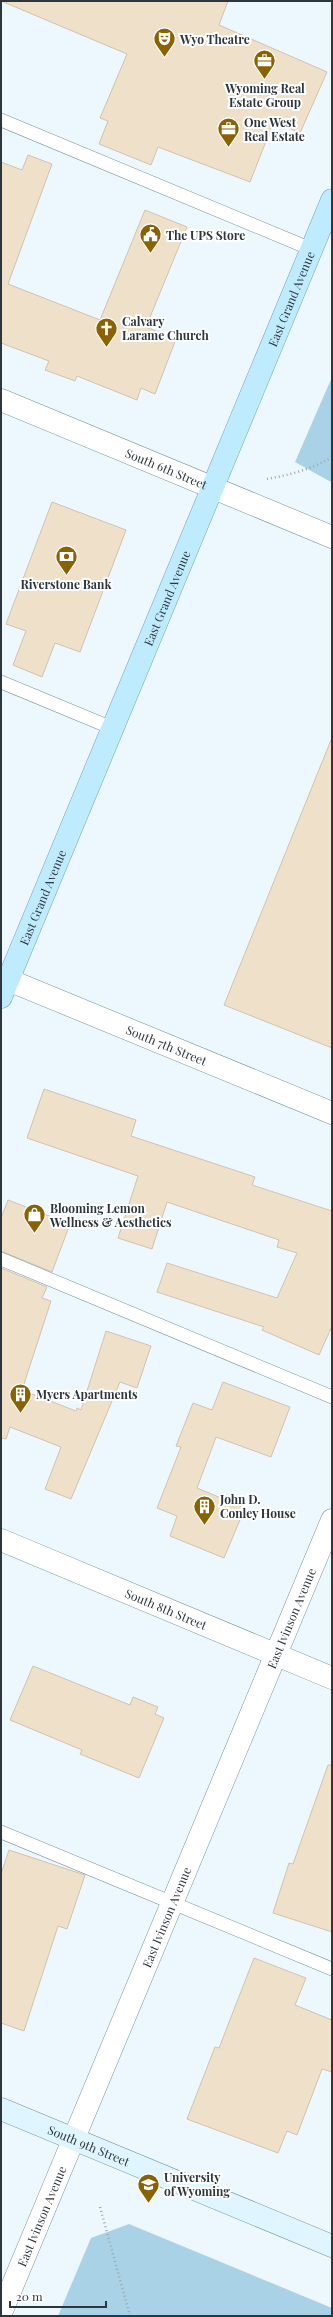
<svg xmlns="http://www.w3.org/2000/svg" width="333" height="2317" viewBox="0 0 333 2317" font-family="'Playfair Display',serif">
<rect width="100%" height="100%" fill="#edf8fe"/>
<!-- green -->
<path fill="#a9d2e6" d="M332 377V479L331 482 295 462Z
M129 2224 332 2308V2316H58L91 2238Z"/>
<!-- building -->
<path fill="#eee0c9" stroke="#d1c3ad" d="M1 1H228L219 25 327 72 300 133 274 121 250 182 158 147 151 165 99 144 108 121 100 118 127 54Z
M28 155 52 164 8 284 100 320 145 210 187 227 146 327 176 339 155 394 141 388 137 400 77 376 75 381 45 370 49 361 1 343V162L22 170Z
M52 502 126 530 80 652 55 643 42 677 13 665 26 631 6 624Z
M331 740H332V1048L224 1005Z
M44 1089 136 1120 131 1136 255 1177 252 1185 332 1211V1326L319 1355 262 1330 264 1327 157 1292 167 1263 277 1298 297 1253 277 1247 279 1240 167 1202 152 1249 118 1238 138 1176 27 1138Z
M8 1200 70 1224 52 1272 1 1251V1218Z
M1 1268 47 1287 42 1298 51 1301 22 1390 76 1411 77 1408 81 1410 106 1331 151 1346 137 1388 120 1382 71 1499 45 1489 61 1447 10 1427 6 1439 1 1438Z
M223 1382 290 1407 271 1457 216 1437 197 1488 245 1508 224 1558 170 1536 177 1516 157 1508 181 1447 176 1446 193 1403 212 1410Z
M33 1666 130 1705 133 1697 158 1707 155 1714 164 1718 139 1778 80 1754 82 1750 10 1720Z
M328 1765H332V1932L273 1913 289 1863 293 1864Z
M9 1850 85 1875 67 1929 58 1926 24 2031 1 2023V1874Z
M254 1958 306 1978 295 2005 332 2020V2072L322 2069 297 2135 287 2131 278 2153 187 2119 215 2047 219 2048Z"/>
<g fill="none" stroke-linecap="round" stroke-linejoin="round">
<defs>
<path id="service" d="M1 120 311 249
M1 682 112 728
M1 1259 332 1397
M1 1832 332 1969"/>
<g id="minor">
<path id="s1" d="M1 400 332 537"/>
<path id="s2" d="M1 977 332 1113"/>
<path id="s3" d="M1 1540 332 1678"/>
</g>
<g id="tertiary">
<path id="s4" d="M1 2313 332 1520"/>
</g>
<g id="secondary">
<path id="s5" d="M1 2109 332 2246"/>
</g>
<g id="primary">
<path id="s6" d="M1 997 332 200"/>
</g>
</defs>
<!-- service casing -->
<use href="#service" stroke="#79939f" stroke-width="14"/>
<!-- minor casing -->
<use href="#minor" stroke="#79939f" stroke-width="23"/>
<!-- tertiary casing -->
<use href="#tertiary" stroke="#79939f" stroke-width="23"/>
<!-- secondary casing -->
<use href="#secondary" stroke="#79939f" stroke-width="23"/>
<!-- primary casing -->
<use href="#primary" stroke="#70a3bb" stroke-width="23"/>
<!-- path -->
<path stroke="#9da7ad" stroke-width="2.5" stroke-dasharray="1 3" stroke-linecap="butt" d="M267 479C289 475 313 469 332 457
M100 2207 130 2316"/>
<!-- service -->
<use href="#service" stroke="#fff" stroke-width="13"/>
<!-- minor -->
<use href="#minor" stroke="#fff" stroke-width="22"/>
<!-- tertiary -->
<use href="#tertiary" stroke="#fff" stroke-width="22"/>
<!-- secondary -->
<use href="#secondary" stroke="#dff5ff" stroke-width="22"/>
<!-- primary -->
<use href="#primary" stroke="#bfebff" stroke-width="22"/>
</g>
<!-- icons -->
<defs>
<symbol id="theatre-pin" viewBox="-11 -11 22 30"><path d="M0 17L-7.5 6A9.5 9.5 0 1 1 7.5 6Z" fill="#8a6201" stroke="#fff"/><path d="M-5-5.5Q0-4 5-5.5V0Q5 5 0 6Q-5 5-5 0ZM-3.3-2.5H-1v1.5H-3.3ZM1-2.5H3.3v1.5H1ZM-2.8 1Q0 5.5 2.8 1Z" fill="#fff"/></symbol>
<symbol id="office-pin" viewBox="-11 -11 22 30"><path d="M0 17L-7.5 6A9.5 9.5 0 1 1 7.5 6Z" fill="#8a6201" stroke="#fff"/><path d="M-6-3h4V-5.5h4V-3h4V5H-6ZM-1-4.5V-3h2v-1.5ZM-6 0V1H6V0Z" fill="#fff"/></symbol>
<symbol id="civic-pin" viewBox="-11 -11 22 30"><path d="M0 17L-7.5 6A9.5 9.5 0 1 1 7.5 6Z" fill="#8a6201" stroke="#fff"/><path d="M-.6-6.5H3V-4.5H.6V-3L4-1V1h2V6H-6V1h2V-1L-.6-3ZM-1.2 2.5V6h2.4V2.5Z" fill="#fff"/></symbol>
<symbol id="church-pin" viewBox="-11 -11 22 30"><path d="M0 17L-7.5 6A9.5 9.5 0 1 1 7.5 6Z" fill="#8a6201" stroke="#fff"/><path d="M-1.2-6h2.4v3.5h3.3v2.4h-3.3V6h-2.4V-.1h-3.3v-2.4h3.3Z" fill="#fff"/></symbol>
<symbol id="bank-pin" viewBox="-11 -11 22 30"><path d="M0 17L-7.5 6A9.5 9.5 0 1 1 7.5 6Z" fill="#8a6201" stroke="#fff"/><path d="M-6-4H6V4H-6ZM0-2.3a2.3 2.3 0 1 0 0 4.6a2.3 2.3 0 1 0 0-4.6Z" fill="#fff"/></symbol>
<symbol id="shop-pin" viewBox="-11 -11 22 30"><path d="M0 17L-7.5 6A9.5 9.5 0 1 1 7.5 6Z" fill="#8a6201" stroke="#fff"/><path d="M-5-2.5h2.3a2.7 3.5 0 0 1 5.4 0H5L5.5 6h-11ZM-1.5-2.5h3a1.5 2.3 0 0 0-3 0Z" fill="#fff"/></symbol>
<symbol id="building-pin" viewBox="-11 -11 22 30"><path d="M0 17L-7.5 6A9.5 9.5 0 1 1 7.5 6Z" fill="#8a6201" stroke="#fff"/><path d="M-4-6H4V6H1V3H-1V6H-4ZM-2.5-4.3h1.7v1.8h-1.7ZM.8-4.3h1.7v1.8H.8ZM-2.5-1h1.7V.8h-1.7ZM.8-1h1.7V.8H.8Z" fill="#fff"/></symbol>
<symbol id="university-pin" viewBox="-11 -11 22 30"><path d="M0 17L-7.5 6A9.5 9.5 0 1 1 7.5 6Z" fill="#8a6201" stroke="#fff"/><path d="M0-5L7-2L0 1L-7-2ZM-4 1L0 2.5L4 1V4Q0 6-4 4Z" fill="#fff"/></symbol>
</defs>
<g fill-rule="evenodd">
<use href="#theatre-pin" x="152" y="26" width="25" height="34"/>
<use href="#office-pin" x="252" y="48" width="25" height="34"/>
<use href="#office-pin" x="216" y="116" width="25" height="34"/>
<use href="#civic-pin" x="138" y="222" width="25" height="34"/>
<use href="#church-pin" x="94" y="316" width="25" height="34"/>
<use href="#bank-pin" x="54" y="544" width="25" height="34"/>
<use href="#shop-pin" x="22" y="1202" width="25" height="34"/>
<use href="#building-pin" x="8" y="1382" width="25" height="34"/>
<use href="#building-pin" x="192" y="1494" width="25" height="34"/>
<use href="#university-pin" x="136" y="2172" width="25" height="34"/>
</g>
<g text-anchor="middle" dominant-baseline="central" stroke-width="4" stroke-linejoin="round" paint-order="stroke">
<!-- poi labels -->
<g font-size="12" font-weight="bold" fill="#2c363c" stroke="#fff" text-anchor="start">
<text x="180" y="39">Wyo Theatre</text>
<text x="265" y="88" text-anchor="middle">Wyoming Real<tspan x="265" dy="14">Estate Group</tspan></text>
<text x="244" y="122">One West<tspan x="244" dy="14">Real Estate</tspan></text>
<text x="166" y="235">The UPS Store</text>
<text x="122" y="321">Calvary<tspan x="122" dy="14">Larame Church</tspan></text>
<text x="66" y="584" text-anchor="middle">Riverstone Bank</text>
<text x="50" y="1208">Blooming Lemon<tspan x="50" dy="14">Wellness &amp; Aesthetics</tspan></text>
<text x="36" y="1394">Myers Apartments</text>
<text x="220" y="1499">John D.<tspan x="220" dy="14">Conley House</tspan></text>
<text x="164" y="2177">University<tspan x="164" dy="14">of Wyoming</tspan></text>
</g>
<!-- street labels -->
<g font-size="12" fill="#2c363c" stroke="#fff">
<text stroke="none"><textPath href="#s6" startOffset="756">East Grand Avenue</textPath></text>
<text stroke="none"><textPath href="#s1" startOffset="179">South 6th Street</textPath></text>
<text stroke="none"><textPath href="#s6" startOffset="432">East Grand Avenue</textPath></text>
<text stroke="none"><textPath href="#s6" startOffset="108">East Grand Avenue</textPath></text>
<text stroke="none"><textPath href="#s2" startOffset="179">South 7th Street</textPath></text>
<text stroke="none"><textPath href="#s3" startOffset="179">South 8th Street</textPath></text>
<text stroke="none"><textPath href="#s4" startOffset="753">East Ivinson Avenue</textPath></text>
<text stroke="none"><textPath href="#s4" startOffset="429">East Ivinson Avenue</textPath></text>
<text stroke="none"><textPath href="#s5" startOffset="95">South 9th Street</textPath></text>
<text stroke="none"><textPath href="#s4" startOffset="105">East Ivinson Avenue</textPath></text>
</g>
</g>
<!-- border -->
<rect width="333" height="2317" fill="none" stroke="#2c363c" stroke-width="4"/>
<!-- scale -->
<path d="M10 2301v6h96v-6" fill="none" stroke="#2c363c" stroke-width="2"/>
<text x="16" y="2301" font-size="12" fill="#2c363c" stroke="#ffffff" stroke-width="3" paint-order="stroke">20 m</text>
</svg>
